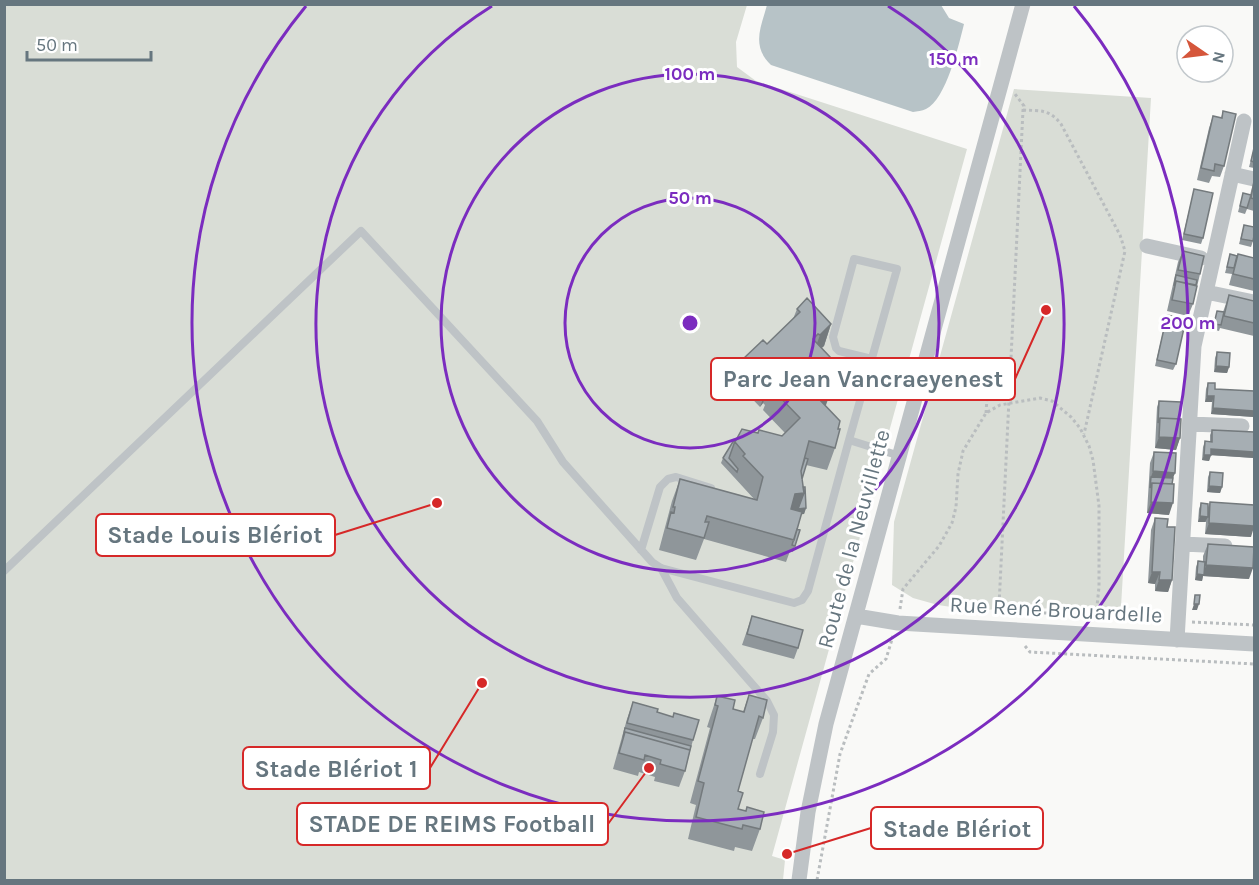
<svg xmlns="http://www.w3.org/2000/svg" width="1259" height="885" viewBox="0 0 1259 885" font-family="Karla,sans-serif">
<rect width="100%" height="100%" fill="#f9f9f7"/>
<!-- green -->
<path fill="#d9ddd6" d="M5 5H747L736 42 737 67 756 81 967 149 772 856 785 860 783 880H5Z
M1014 89 1151 98 1121 607 972 610 938 605 913 598 892 585 894 522Z"/>
<!-- water -->
<path fill="#b7c3c7" d="M767 5H941L949 18 964 24C959 44 946 100 926 109 922 111 917 111 913 112L771 65C751 46 761 27 767 5Z"/>
<g fill="none" stroke-linecap="round" stroke-linejoin="round">
<!-- path -->
<path stroke="#b9bdbf" stroke-width="3" stroke-dasharray="3 3" stroke-linecap="butt" d="M1023 110C1041 111 1049 109 1061 124L1120 235 1125 251 1084 434
M986 413 988 383
M900 609 903 589 939 546 952 523 956 507 958 474 963 451 986 413 1000 405 1040 398 1052 401 1071 417 1080 428 1089 446 1093 460 1099 506V587L1096 616
M996 610 1162 620
M994 614 999 606 1023 110 1024 106 1015 94
M1192 622 1254 625
M1025 646 1030 652 1254 664
M817 880 840 754 869 674 886 659 893 636"/>
<!-- service -->
<path stroke="#bec3c6" stroke-width="8" d="M872 359 839 351 836 348 833 337 854 259 897 269 849 440 900 456
M641 550 660 487 668 479 676 477 711 488
M661 568 677 598 767 701 774 715 773 732 760 774
M4 571 361 231 537 421 563 462 652 562 661 568 794 603 802 600 808 591 849 440"/>
<!-- minor -->
<path stroke="#bec3c6" stroke-width="15" d="M1232 174 1254 179
M1147 246 1201 258
M1206 292 1254 302
M1190 424 1242 426
M1183 544 1225 546
M856 616 898 623 1254 644
M1177 640 1194 346 1244 121
M799 880 808 812 826 724 1023 4"/>
</g>
<!-- wall -->
<path fill="#8f969a" d="M1223 111 1224 166 1220 177 1212 176 1209 183 1197 180 1209 128 1213 116 1221 118Z
M1254 148V168L1249 167Z
M1254 180V211L1247 209 1245 214 1238 212 1243 193 1250 195Z
M1194 189 1203 238 1201 244 1182 240Z
M1244 225 1253 241 1251 247 1239 244Z
M1183 251 1200 274 1193 304 1188 316 1167 311 1178 262Z
M1230 254 1254 258V291L1229 285 1232 274 1225 273Z
M1229 295 1254 301V336L1220 328 1219 331 1212 329 1217 311 1223 312Z
M797 309 831 324 824 346 821 348 825 406 838 429 835 448 827 470 806 465 802 479 806 508 804 514H801L797 529 795 546 793 552 790 551 786 562 704 539 696 560 659 550 672 501 680 479 755 500 721 463 723 458 735 441 758 433 782 436 785 433 763 410 765 405 763 403 760 407 735 381 738 374 736 372 738 366 742 362 743 359 767 344 793 319Z
M1167 315 1176 364 1173 370 1155 366Z
M1217 352 1229 367 1227 373 1214 372 1215 358Z
M1208 383 1215 389 1254 391V417L1211 414 1212 402H1205L1206 389Z
M1159 401 1179 419 1180 438 1176 450 1155 448 1157 407Z
M1212 430 1254 432V458L1211 455 1209 461 1202 460 1203 447 1205 441 1210 442V435Z
M1154 452 1175 473 1173 478 1169 515 1147 513 1150 463Z
M1210 472 1222 487 1220 493 1207 492 1208 477Z
M1210 502 1251 537 1205 534 1206 522H1198L1199 509 1201 503 1208 507Z
M1155 518 1167 527 1172 580 1168 592 1155 591V584L1148 583 1151 530Z
M1208 544 1249 579 1203 576 1202 581 1195 580 1196 567 1198 561 1203 562V556Z
M752 616 798 648 794 659 742 645Z
M749 695 763 718 755 739H752L738 791V809L760 829 752 851 735 847 734 851 688 839 696 805 690 803 710 728 707 727 717 696 733 709 743 712Z
M633 702 657 712 693 740 685 771 679 787 654 781 655 777 639 772 638 776 613 769 627 719Z"/>
<!-- shaded-wall -->
<path fill="#747a7d" d="M831 324 824 346 812 357 820 335Z
M1216 366 1229 367 1227 373 1214 372Z
M771 381 763 403 760 407 768 385Z
M834 383 826 405 822 413 820 400Z
M1207 396H1214L1212 402H1205Z
M1213 408 1254 411V417L1211 414Z
M1159 437 1180 438 1176 450 1155 448Z
M1211 449 1254 452V458L1209 455Z
M1204 455H1211L1209 461 1202 460Z
M1153 471 1175 473 1170 484 1151 477Z
M1209 486 1222 487 1220 493 1207 492Z
M804 493 806 508 804 514 788 516 795 494Z
M1151 502 1173 503 1169 515 1147 513Z
M1200 516 1208 517 1205 522H1198Z
M1209 523 1254 526V527L1251 537 1205 534Z
M1206 565 1253 568 1249 579 1203 576 1202 581 1195 580 1197 574 1203 575Z
M1152 572H1160L1155 584 1148 583Z
M1159 580H1172L1168 592 1155 591Z
M1194 604H1199L1197 610H1192Z"/>
<!-- building -->
<path fill="#a6aeb3" stroke="#747a7d" stroke-width="1.5" d="M1223 111 1236 114 1224 166 1215 164 1214 171 1201 168 1213 116 1222 118Z
M1254 148V162L1251 161Z
M1254 181V199L1251 198Z
M1194 189 1213 193 1203 238 1184 234Z
M1243 193 1251 195 1247 208 1240 206Z
M1244 225 1254 227V236L1253 241 1241 239Z
M1183 251 1204 256 1200 274 1178 270Z
M1230 254 1237 256 1234 268 1227 267Z
M1238 254 1254 258V279L1233 274Z
M1176 275 1197 280 1196 285 1176 281 1174 286Z
M1176 281 1197 286 1193 304 1172 300Z
M1229 295 1254 301V323L1224 316Z
M807 298 831 324 820 335 818 334 813 339 830 357 834 365V383L830 392 820 400 840 421 838 429H840L835 448 809 441 801 471 804 493 795 494 791 509 802 512 794 540 707 516 705 522H709L704 538 667 528 671 512 674 513 675 507H673L680 479 757 500 763 477 743 456 745 454 735 442 742 429 758 433 759 430 782 436 800 418 771 388 774 385 771 381 768 385 743 359 763 340 767 344 800 312 797 309Z
M1217 311 1224 312 1221 325 1214 324Z
M1167 315 1186 319 1176 364 1157 360Z
M1217 352 1230 353 1229 367 1216 366Z
M1208 383H1215V389L1254 391V411L1213 408 1214 396H1207Z
M1159 401 1181 402 1179 419 1160 418 1158 423Z
M1160 418 1181 419 1180 438 1159 437Z
M1212 430 1254 432V452L1211 449V455H1204L1205 441 1212 442Z
M734 440 735 441 729 458 738 469 737 472 723 458Z
M1154 452 1176 453 1175 473 1153 471Z
M805 458 808 459 802 479 801 471Z
M1210 472 1223 473 1222 487 1209 486Z
M1151 477 1173 478 1172 484 1152 483 1150 488Z
M1152 483 1174 484 1173 503 1151 502Z
M803 487H805L806 508 798 509 804 493Z
M1210 502 1254 505V526L1209 523Z
M1201 503 1208 504V517L1200 516Z
M1155 518 1168 519 1167 527H1175L1172 580H1159L1160 572H1152Z
M797 529 800 530 795 546 792 545Z
M1208 544 1254 547 1253 568 1206 565Z
M1198 561 1205 562 1204 575 1197 574Z
M1195 595H1200L1199 604H1194Z
M752 616 803 630 798 648 747 634Z
M749 695 767 700 763 718 759 716 738 791 743 793 738 809 746 811 747 807 764 812 760 829 743 825 742 829 696 817 704 783 698 781 718 706 715 705 717 696 735 700 733 709 744 712Z
M633 702 658 709 657 712 673 717 674 713 699 720 693 740 627 723Z
M625 728 691 746 690 750 625 732 623 738Z
M625 732 690 750 685 771 660 764 661 760 645 755 644 760 619 753Z"/>
<!-- distance rings -->
<g fill="none" stroke="#7b2cbf" stroke-width="3">
<circle cx="690" cy="323" r="125"/>
<circle cx="690" cy="323" r="249"/>
<path d="M888 6A374 374 0 1 1 492 6"/>
<path d="M1074 6A498 498 0 1 1 306 6"/>
</g>
<g text-anchor="middle" dominant-baseline="central" stroke-width="6" stroke-linejoin="round" paint-order="stroke">
<!-- street labels -->
<g font-size="22" fill="#66767f" stroke="#fff">
<text transform="translate(854 539) rotate(-75)">Route de la Neuvillette</text>
<text transform="translate(1056 610) rotate(3)">Rue René Brouardelle</text>
</g>
</g>
<circle cx="690" cy="323" r="9" fill="#7b2cbf" stroke="#fff" stroke-width="3"/>
<g font-size="18" text-anchor="middle" font-weight="bold" fill="#7b2cbf" stroke="#fff" stroke-width="6" stroke-linejoin="round" paint-order="stroke">
<text x="954" y="65">150 m</text>
<text x="690" y="80">100 m</text>
<text x="690" y="204">50 m</text>
<text x="1188" y="329">200 m</text>
</g>
<!-- callouts -->
<path fill="none" stroke="#d62828" stroke-width="2" d="M1046 310L1015 379M437 503L335 535M482 683L430 768M649 768L608 824M787 854L871 828"/>
<g fill="#d62828" stroke="#fff" stroke-width="2">
<circle cx="1046" cy="310" r="6"/>
<circle cx="437" cy="503" r="6"/>
<circle cx="482" cy="683" r="6"/>
<circle cx="649" cy="768" r="6"/>
<circle cx="787" cy="854" r="6"/>
</g>
<g fill="#fff" stroke="#d62828" stroke-width="2">
<rect x="711" y="358" width="304" height="42" rx="6"/>
<rect x="96" y="514" width="239" height="42" rx="6"/>
<rect x="243" y="747" width="187" height="42" rx="6"/>
<rect x="297" y="803" width="311" height="42" rx="6"/>
<rect x="871" y="807" width="172" height="42" rx="6"/>
</g>
<g font-size="24" text-anchor="middle" font-weight="bold" fill="#66767f">
<text x="863" y="387">Parc Jean Vancraeyenest</text>
<text x="215" y="543">Stade Louis Blériot</text>
<text x="336" y="777">Stade Blériot 1</text>
<text x="452" y="832">STADE DE REIMS Football</text>
<text x="957" y="837">Stade Blériot</text>
</g>
<!-- border -->
<rect width="1259" height="885" fill="none" stroke="#66767f" stroke-width="12"/>
<!-- north arrow -->
<g transform="translate(1205 54) rotate(104)"><circle r="28" fill="#ffffff" stroke="#c2c8cc" stroke-width="1.5"/>
<path d="M0-4.5L10 22L0 15L-10 22Z" fill="#d5563b"/>
<text y="-9" font-size="16" font-weight="bold" text-anchor="middle" fill="#66767f">N</text>
</g>
<!-- scale -->
<path d="M27 51v9h124v-9" fill="none" stroke="#66767f" stroke-width="3"/>
<text x="36" y="51" font-size="18" fill="#66767f" stroke="#ffffff" stroke-width="4.5" paint-order="stroke">50 m</text>
</svg>
